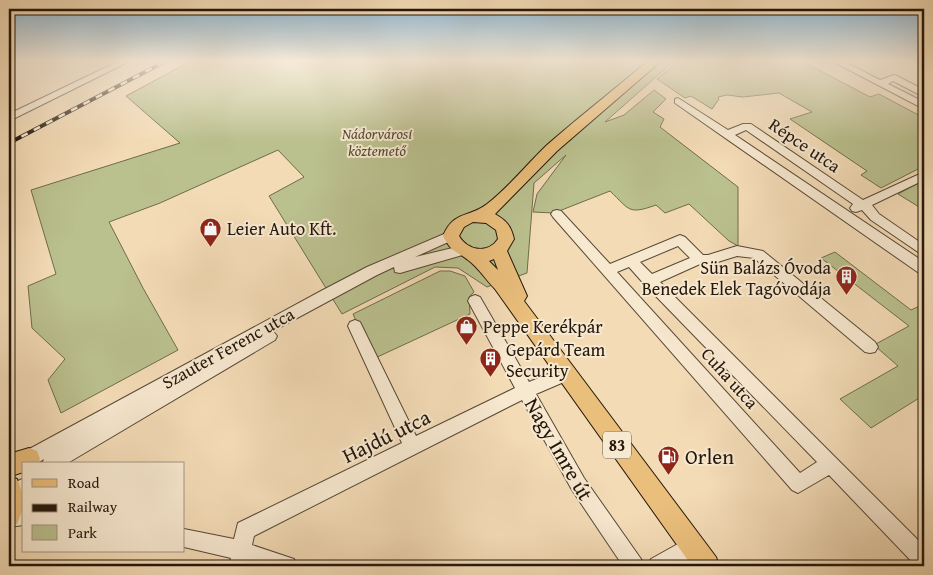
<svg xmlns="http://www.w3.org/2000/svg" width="933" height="575" viewBox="0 0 933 575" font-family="'Gentium Book Plus',serif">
<rect width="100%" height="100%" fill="#f3dbb6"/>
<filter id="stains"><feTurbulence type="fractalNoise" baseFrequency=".004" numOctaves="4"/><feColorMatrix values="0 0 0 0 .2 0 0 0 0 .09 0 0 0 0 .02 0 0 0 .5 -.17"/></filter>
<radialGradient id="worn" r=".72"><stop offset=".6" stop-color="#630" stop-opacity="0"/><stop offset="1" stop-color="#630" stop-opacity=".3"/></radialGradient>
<!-- green -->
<path fill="#bac08e" stroke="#6e6c4c" d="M191 61H674L605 122 624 115 654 90 666 99 653 112 664 119 660 127 738 187V246L729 241 689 204 665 213 656 205C628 215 630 210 610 191L554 213 533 212 537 194 566 155 534 183 527 273 487 287 458 268 435 267 342 314 269 196 304 177 278 150 160 203 109 222 143 288 178 350 61 413 48 380 65 359 32 328 28 286 56 274 31 190 180 143 126 96Z
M679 61H802L870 97 879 94 924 118V168H920L881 188 861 175 867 171 790 119 812 112 779 93 743 97 727 95 718 97 719 99 712 109 691 96 685 98 657 79Z
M924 180V210L898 194Z
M835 252 911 310 924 304V395L871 428 840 399 898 366 874 345 909 326 821 258Z
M440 271H450L465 276 474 292 469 297 470 314 373 359 353 314Z"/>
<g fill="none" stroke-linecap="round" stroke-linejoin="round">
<defs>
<path id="minor" d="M119 61H130L9 121V114Z
M832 61H843L880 80 894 75 897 76 924 90V97L893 81 888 84 924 102V109Z
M678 98 728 130 743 124H751L863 200 924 172V180L872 205 879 214 924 245V256L871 220 862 210 856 212 852 211 850 208 853 204 746 130 735 135 924 262V274L919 273 675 103V99Z
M557 210 561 211 610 264 680 235 685 237 703 255H708L737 246 763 251 875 342 878 347 875 352 870 353 865 352 754 258 737 256 708 265 700 264 660 282 924 546V566H916L829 475 798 493 792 490 553 217 551 214 553 211ZM678 246 690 258 652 274 640 262ZM629 267 645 285 817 462 800 473 617 272Z
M451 231 455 233 457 236 455 239 415 257 461 246 466 248 467 251 466 254 400 273 395 272 394 267 377 275 273 331 277 336 275 340 66 464H42L44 459 36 464H24V470L9 478V460L321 291 367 267Z
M475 295 480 297 529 382 565 367 571 369 573 374 571 379 536 394 584 478 641 559 644 566H623L572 490 522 400 254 536 252 545 294 559 297 566H258L249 563V566H229L231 558 184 547V529L234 539 238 523 402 443 348 326 350 322 355 320 360 322 416 436 515 388 468 301 470 297Z
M24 478V500L13 507 9 505V489L18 481Z
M24 507V525L9 527V509Z
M692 536 699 539 702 546C693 567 667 566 648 566L651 559Z"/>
<path id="major" d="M648 61H661L557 151 495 214C507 221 511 226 514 239L507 251 527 296 524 301 716 557 719 566H692L495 289C486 280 478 267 468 260 454 249 453 254 443 236 454 210 469 218 487 204 509 187 527 164 547 145 580 116 615 89 648 61ZM473 222 486 223 496 230 498 239C488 254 468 251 459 236L464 227ZM494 259 498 270 489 261Z
M29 448 37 451 40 459 38 464H24V472L10 476 17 479C25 497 25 506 17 524L9 528V454Z"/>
</defs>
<!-- minor casing -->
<use href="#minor" stroke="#574836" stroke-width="2"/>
<!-- major casing -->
<use href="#major" stroke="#23170b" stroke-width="2"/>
<!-- minor -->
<use href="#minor" fill="#f7e8d0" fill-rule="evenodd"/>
<!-- major -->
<use href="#major" fill="#eabe7b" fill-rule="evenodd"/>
<defs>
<path id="rail" d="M9 143 166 61"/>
</defs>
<!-- rail casing -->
<use href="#rail" stroke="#23170b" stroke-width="4"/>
<!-- rail -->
<use href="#rail" stroke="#f7e8d0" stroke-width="2.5" stroke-dasharray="7" stroke-linecap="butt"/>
</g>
<!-- sky -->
<linearGradient id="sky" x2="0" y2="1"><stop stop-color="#8ab6d4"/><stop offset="0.43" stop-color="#faefde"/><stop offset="1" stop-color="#faefde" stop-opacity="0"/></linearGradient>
<rect width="933" height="141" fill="url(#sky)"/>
<!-- icons -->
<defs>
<symbol id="shop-pin" viewBox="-11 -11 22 30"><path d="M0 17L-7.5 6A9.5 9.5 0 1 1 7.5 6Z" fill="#8f2418" stroke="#f7e8d0"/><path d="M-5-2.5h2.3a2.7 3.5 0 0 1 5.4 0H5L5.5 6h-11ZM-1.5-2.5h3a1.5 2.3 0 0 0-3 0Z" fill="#fff"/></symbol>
<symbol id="building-pin" viewBox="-11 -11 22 30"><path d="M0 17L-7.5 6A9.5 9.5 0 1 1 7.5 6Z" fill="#8f2418" stroke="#f7e8d0"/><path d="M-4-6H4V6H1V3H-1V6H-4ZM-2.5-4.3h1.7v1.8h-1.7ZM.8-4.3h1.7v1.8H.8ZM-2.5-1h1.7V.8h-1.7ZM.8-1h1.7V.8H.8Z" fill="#fff"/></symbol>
<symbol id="fuel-pin" viewBox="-11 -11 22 30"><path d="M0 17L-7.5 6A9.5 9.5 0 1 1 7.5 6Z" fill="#8f2418" stroke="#f7e8d0"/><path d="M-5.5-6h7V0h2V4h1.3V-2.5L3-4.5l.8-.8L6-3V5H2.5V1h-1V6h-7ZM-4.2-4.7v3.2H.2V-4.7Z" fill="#fff"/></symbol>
</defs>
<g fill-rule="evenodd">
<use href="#shop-pin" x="198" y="216" width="25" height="34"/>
<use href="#building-pin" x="834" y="264" width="25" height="34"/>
<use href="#shop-pin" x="454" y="314" width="25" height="34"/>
<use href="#building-pin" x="478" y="346" width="25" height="34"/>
<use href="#fuel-pin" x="656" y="444" width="25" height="34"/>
</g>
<g text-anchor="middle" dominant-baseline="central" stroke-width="4" stroke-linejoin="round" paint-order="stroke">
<!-- far-park labels -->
<g font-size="15" font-style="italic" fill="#504a32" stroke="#f7e8d0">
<text x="377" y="133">Nádorvárosi<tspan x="377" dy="17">köztemető</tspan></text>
</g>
<!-- shield labels -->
<rect fill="#f7e8d0" stroke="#635646" stroke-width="1" x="603" y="431.5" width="28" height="27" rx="4"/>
<g font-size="16" font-weight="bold" fill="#23170b">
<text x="617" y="445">83</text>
</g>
<!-- street labels -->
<g font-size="18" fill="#23170b" stroke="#f7e8d0">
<text transform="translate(805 145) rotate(34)">Répce utca</text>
<text transform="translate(228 348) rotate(-29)">Szauter Ferenc utca</text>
<text transform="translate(730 378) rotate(48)">Cuha utca</text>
</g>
<!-- poi labels -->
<g font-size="18" fill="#23170b" stroke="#f7e8d0" text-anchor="start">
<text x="227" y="228">Leier Auto Kft.</text>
<text x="831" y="267" text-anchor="end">Sün Balázs Óvoda<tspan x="831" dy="21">Benedek Elek Tagóvodája</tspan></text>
<text x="483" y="326">Peppe Kerékpár</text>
<text x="506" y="349">Gepárd Team<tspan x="506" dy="21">Security</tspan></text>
</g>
<!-- near-street labels -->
<g font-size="21" fill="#23170b" stroke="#f7e8d0">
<text transform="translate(386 436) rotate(-26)">Hajdú utca</text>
<text transform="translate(559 449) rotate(60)">Nagy Imre út</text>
</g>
<!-- near-poi labels -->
<g font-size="21" fill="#23170b" stroke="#f7e8d0" text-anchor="start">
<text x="685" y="456">Orlen</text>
</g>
</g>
<!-- margin -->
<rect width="933" height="575" fill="none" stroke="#f3dbb6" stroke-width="30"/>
<rect x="10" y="10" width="913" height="555" fill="none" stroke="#23170b" stroke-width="2.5"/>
<rect x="15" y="15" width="903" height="545" fill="none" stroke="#23170b"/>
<!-- legend -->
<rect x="22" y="462" width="162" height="90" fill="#f7e8d0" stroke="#a29481"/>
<rect x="32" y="479" width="25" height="8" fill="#eabe7b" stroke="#a29481"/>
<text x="68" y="488" font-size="15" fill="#23170b">Road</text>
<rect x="32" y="504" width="25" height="8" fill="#23170b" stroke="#a29481"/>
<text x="68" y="512" font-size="15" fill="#23170b">Railway</text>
<rect x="32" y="525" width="25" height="15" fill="#bac08e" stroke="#a29481"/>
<text x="68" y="538" font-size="15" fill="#23170b">Park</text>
<rect width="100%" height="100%" filter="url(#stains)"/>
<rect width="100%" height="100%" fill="url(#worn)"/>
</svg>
